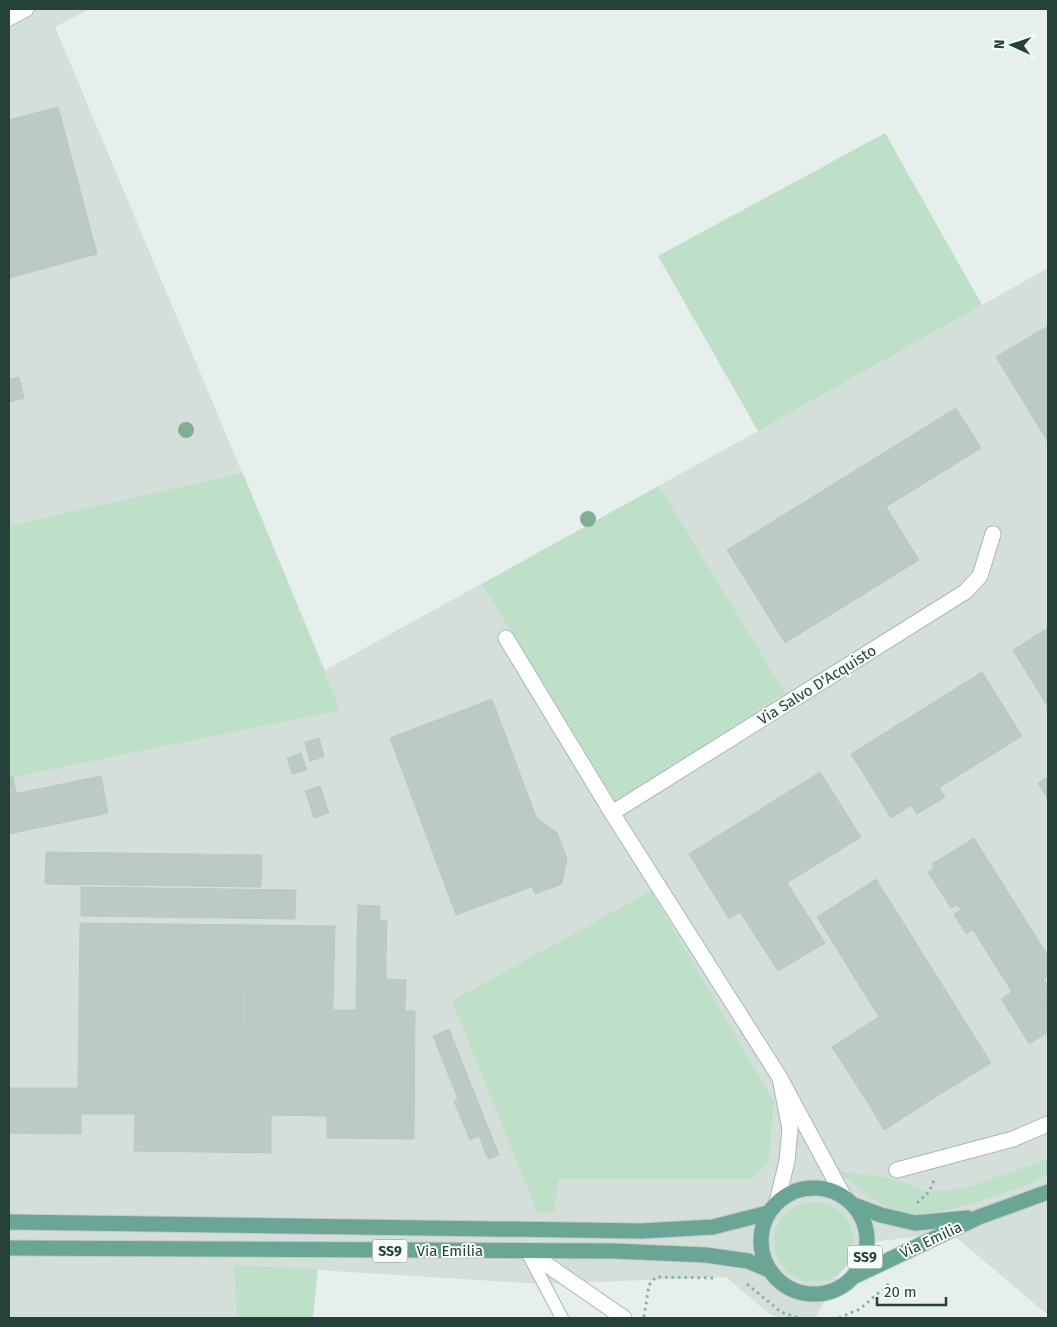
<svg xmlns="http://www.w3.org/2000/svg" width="1057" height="1327" viewBox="0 0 1057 1327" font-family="'Fira Sans',sans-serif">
<rect width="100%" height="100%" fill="#e6efeb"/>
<!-- built -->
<path fill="#d4dfda" d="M9 9H90L55 27 325 670 758 431 1048 268V1315L951 1233 862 1243 854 1247 851 1258 840 1274 815 1318H778L768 1313 726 1277 543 1284 235 1265 237 1318H9Z"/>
<!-- green -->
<path fill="#bfe0c8" d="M885 133 982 305 758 431 658 256Z
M243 473 340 710 9 778V526Z
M659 486 785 693 616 802 482 584Z
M651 891 774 1102 769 1161 752 1179H558L555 1212 538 1214 452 1001Z
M1048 1159V1175C1015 1190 937 1220 901 1214 887 1211 850 1182 839 1171L890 1178 929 1192 966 1188Z
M774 1242a40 40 0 1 1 80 0a40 40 0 1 1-80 0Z
M234 1265 318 1269 313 1318H237Z"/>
<!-- building -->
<path fill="#bbcac4" stroke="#b8c9c2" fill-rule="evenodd" d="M58 107 97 254 9 278V120Z
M1048 326V442L996 357Z
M19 377 24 398 9 402V379Z
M956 408 981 448 886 507 919 560 785 643 727 550Z
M1048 628V707L1013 650Z
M982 672 1022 736 891 818 851 754Z
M492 699 536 817 509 828 531 887 456 915 390 738Z
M319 738 324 757 310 761 305 742Z
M301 753 307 770 292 774 287 758Z
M820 772 861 837 729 919 689 854Z
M101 776 108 813 9 834V795Z
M13 777 16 793 9 795V778Z
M1046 778 1048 781V799L1038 783Z
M320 786 329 813 314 818 305 791Z
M939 788 945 797 917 814 911 805Z
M536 817 557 833 567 859 562 884Z
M536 817 562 884 535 894 509 828Z
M974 838 1048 956V976L1014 995 973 930 966 934 954 914 961 910 958 905 951 908 928 872 934 868 932 864Z
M46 852 262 855 261 887 45 884Z
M876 879 991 1063 937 1096 922 1073 870 1106 832 1047 879 1017 817 917Z
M787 883 825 943 778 971 740 912Z
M81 887 296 890 295 919 81 916Z
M358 905 380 906V921H387L386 954H379V941L357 940Z
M80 923 335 926 331 1092 354 1093 356 1010 415 1011 414 1139 327 1138V1116L271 1115V1153L134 1151 135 1114H81V1134L9 1133V1088H78ZM164 988 247 989 246 1114 163 1113Z
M357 940 379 941V954H357Z
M357 954H386V1001L356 1000Z
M386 979 406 980 405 1011 356 1010V1000L386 1001Z
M1043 979 1048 986V997L1038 982Z
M1038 982 1048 997V1011L1032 985Z
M1032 985 1048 1011V1027L1033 1037 1008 999Z
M164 988 247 989 246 1114 163 1113Z
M1012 992 1014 995 1008 999 1028 1029 1022 1032 1001 999Z
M334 1010H356L354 1093 331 1092Z
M1048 1027V1032L1029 1044 1022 1032 1028 1029 1033 1037Z
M449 1029 499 1155 488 1159 479 1136 470 1140 454 1101 458 1099 433 1036Z
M922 1073 937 1096 884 1130 870 1106Z"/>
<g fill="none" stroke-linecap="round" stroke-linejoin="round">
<defs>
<path id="service" d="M527 1252 562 1318"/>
<path id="minor" d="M9 18 26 9
M506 638 612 813 780 1078
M612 813 965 592 980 576 993 534
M897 1170 1013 1139 1048 1124
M777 1202 787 1161 790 1129 780 1078 844 1197
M527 1251 624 1318"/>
<path id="primary" d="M761 1241a53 53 0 1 1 106 0a53 53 0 1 1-106 0Z
M854 1205 881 1215 915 1223 968 1218
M9 1222 641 1231 713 1227 768 1213
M9 1248 614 1251 706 1255 748 1261 769 1270
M855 1276 979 1217 1048 1192"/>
</defs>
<!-- service casing -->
<use href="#service" stroke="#a8b8b2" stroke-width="14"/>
<!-- minor casing -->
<use href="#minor" stroke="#a8b8b2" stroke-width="17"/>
<!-- primary casing -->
<use href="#primary" stroke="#c2cac8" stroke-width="17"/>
<!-- path -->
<path stroke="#86b3a5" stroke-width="3" stroke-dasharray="2.5 4" stroke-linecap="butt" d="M917 1203 929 1192 935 1178
M747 1284 781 1312 799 1318
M644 1317 649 1285 656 1277 717 1278
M839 1318 860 1309 891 1282"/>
<!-- service -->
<use href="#service" stroke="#fff" stroke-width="12"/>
<!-- minor -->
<use href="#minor" stroke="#fff" stroke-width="15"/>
<!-- primary -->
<use href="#primary" stroke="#6aa596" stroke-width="15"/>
</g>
<!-- trees -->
<g fill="#80af93">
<circle cx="186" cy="430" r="8"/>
<circle cx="588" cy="519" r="8"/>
</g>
<g text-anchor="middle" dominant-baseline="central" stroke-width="4" stroke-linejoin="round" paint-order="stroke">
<!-- shield labels -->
<g fill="#f7fbf9" stroke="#637a73" stroke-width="1">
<rect x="372.5" y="1239.5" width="35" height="23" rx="4"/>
<rect x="847.5" y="1245.5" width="35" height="23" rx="4"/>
</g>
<g font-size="14" font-weight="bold" fill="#24423a">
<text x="390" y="1251">SS9</text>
<text x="865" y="1257">SS9</text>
</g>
<!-- street labels -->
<g font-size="15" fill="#24423a" stroke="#f7fbf9">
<text transform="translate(817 685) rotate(-32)">Via Salvo D'Acquisto</text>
<text transform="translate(931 1240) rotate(-25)">Via Emilia</text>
<text x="450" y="1251">Via Emilia</text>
</g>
</g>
<!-- border -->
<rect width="1057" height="1327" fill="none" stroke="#24423a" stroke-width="20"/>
<!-- north arrow -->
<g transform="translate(1012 45) rotate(273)" stroke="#f7fbf9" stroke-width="4" paint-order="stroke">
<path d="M0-4L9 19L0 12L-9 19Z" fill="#24423a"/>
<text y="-8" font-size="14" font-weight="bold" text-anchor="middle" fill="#24423a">N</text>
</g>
<!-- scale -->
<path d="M877 1297v8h69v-8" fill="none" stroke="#24423a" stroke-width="2.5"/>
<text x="884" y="1297" font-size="15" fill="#24423a" stroke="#f7fbf9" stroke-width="4" paint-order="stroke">20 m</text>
</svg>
